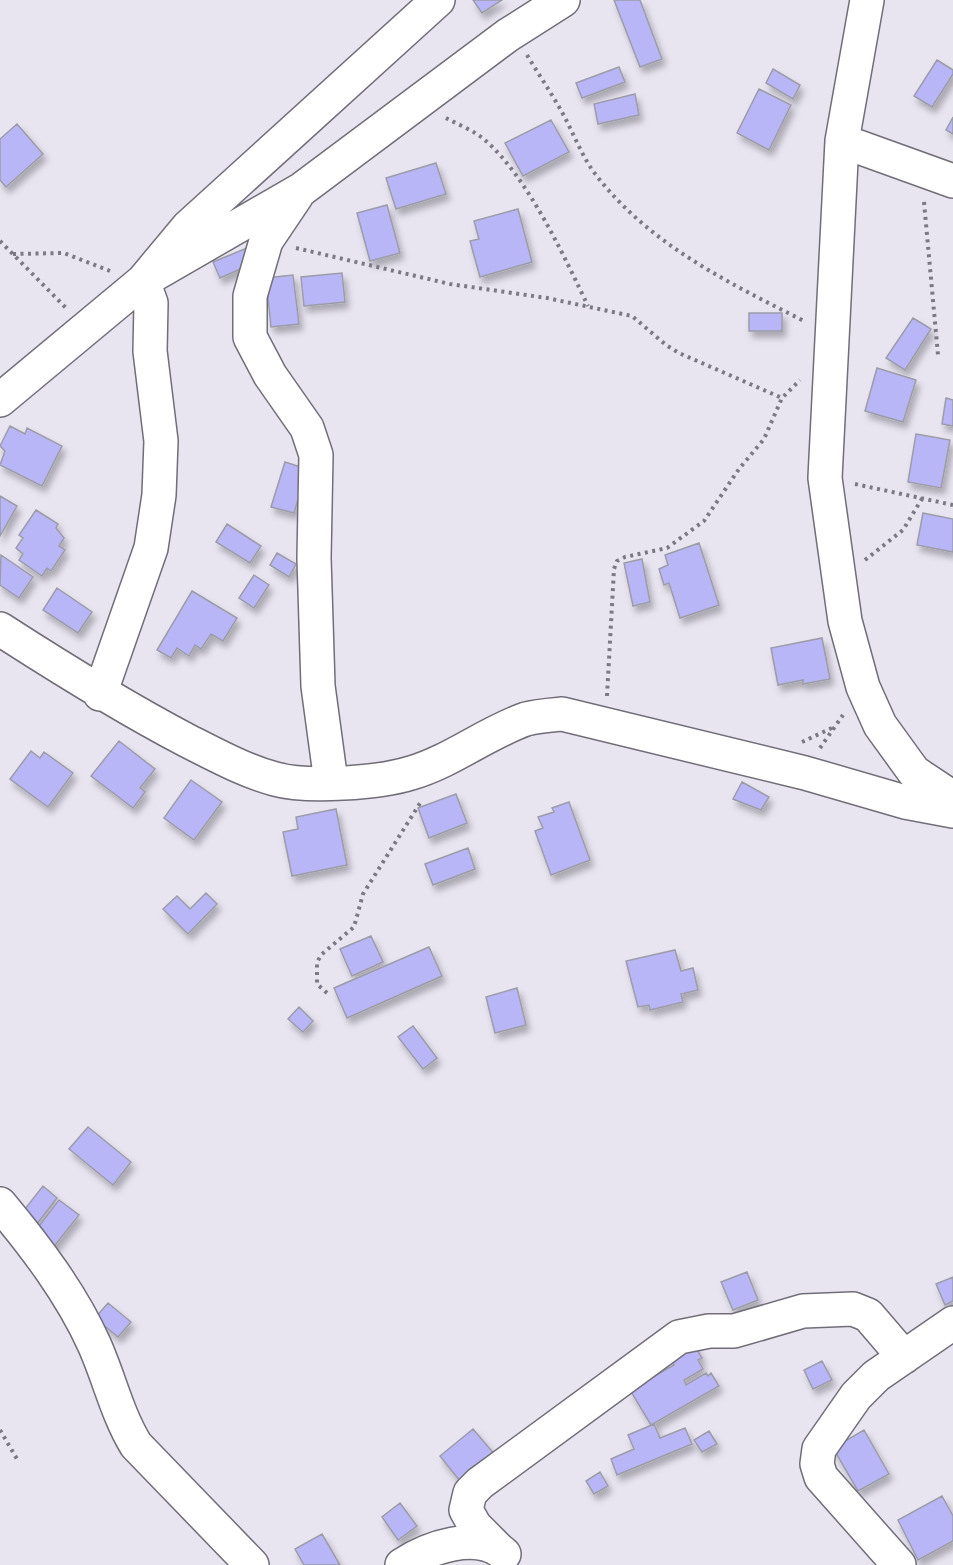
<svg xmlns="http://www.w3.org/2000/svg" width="953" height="1565" viewBox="0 0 953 1565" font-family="'Sofia Sans Condensed',sans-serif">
<defs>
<filter id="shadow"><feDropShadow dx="3.5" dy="6" stdDeviation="3" flood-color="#0004"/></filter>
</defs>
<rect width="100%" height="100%" fill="#e8e5f1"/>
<!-- building -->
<path fill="#b9b6f7" stroke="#9c9ca8" stroke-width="1.5" filter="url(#shadow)" d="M473 0H502L482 13Z
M614 0H640L662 59 640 67Z
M937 60 953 70V74L932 107 914 96Z
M619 67 625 82 582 98 576 83Z
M773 69 800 85 793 99 766 83Z
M759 89 791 105 769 150 737 133Z
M635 94 639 115 598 124 594 104Z
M953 117V134L946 130Z
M551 120 569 152 523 176 505 143Z
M17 124 43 154 6 187 0 180V139Z
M436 163 446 194 396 209 386 178Z
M387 205 400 253 370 261 357 213Z
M518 209 532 262 480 277 470 241 479 239 474 221Z
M247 248 254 263 220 278 213 262Z
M342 273 345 302 304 306 301 277Z
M293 275 299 324 271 327 266 278Z
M749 313H782V331H749Z
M913 318 931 329 905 370 886 358Z
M877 368 916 380 903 422 865 411Z
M946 398 953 400V426L942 424Z
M10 426 25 434 27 428 62 446 42 486 0 465 5 451 0 446Z
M916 434 950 440 941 488 908 482Z
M285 462 307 469 294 513 271 507Z
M0 496 17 506 0 536Z
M36 510 58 524 56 528 64 538 59 546 65 550 51 571 47 568 42 576 19 560 23 554 16 548 23 538 19 535Z
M923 513 953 519V552L917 545Z
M227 524 261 546 250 563 216 542Z
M699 543 719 605 680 618 669 583 664 585 659 569 668 565 665 555Z
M277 553 296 564 289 577 270 565Z
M1 555 33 577 19 598 0 585Z
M642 559 650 602 633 606 624 563Z
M254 575 269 585 254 608 239 598Z
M57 588 92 612 78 633 43 610Z
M192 591 237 618 223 641 211 634 201 649 195 645 189 656 177 648 171 658 157 650Z
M822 638 830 679 803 684V680L778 685 771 648Z
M119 741 155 769 140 788 145 792 133 808 91 776Z
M31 751 40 758 44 752 73 773 48 807 10 779Z
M191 780 222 802 194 840 164 818Z
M742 782 769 797 761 810 733 799Z
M456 794 467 823 429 838 418 808Z
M569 802 590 860 551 875 535 831 543 828 538 817 554 812 552 808Z
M336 809 347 865 292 876 283 832 298 829 296 817Z
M468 848 475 869 433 885 425 864Z
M206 893 217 904 188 934 163 909 177 896 190 909Z
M371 936 383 962 352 976 340 949Z
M429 947 442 976 347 1018 334 988Z
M675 950 681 971 693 968 698 990 681 994 683 1002 650 1010 649 1005 638 1007 626 961Z
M517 988 526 1025 495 1033 486 997Z
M299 1007 313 1021 303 1032 288 1019Z
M413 1026 437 1058 423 1069 398 1037Z
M88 1127 131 1162 113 1185 69 1149Z
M43 1186 57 1198 36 1225 21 1214Z
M59 1200 79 1215 48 1254 29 1239Z
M747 1272 758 1300 733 1310 721 1282Z
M953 1277V1301L945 1305 936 1284Z
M108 1303 131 1322 118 1337 95 1318Z
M692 1341 702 1358 698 1360 703 1369 684 1380 686 1385 706 1373 708 1376 711 1373 719 1386 651 1425 630 1390 674 1365 668 1355Z
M822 1361 832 1380 813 1389 804 1370Z
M654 1424 660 1438 685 1428 692 1444 617 1475 611 1459 634 1449 628 1435Z
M473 1429 502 1463 464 1486 440 1456Z
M864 1430 889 1474 858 1491 833 1448Z
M709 1431 717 1444 702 1452 694 1440Z
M600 1472 608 1486 594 1494 586 1481Z
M942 1496 953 1516V1541L918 1560 898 1520Z
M400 1503 417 1526 398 1540 382 1517Z
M322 1534 340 1565H304L295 1549Z"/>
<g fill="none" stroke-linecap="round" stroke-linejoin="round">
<defs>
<path id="minor" d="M867 0 842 141 825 478 845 621 863 687 880 725 914 772 953 798
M842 141 953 181
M297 195 266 241 250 296V337L270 375 307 428 316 455 314 558 318 686 331 782
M0 400 143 281 302 189 508 35 563 0
M0 629C62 669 123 707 188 741 216 755 245 771 275 779 307 788 379 783 411 773 452 761 486 733 526 719 537 716 551 715 562 714L805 773 905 802 953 811
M100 694 151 548 159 495 161 441 150 351 151 303 143 281 188 227 438 0
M0 1204C35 1246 71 1293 94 1344 109 1377 117 1414 136 1445L252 1565
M499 1550 475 1526 466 1510 470 1493 480 1483 679 1337 709 1331H734L803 1311 853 1309 868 1315 904 1357
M402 1565C428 1548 477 1530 504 1554
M899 1565 821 1477 817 1464 819 1449 856 1396 876 1376 953 1323"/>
</defs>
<!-- minor casing -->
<use href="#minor" stroke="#716e79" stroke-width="36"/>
<!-- path -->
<path stroke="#7b7981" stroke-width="4" stroke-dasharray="3 4.5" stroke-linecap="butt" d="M527 55C539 75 552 94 563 114 574 134 582 157 596 175 649 244 727 282 804 321
M446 118C459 125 475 131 486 141 528 178 564 256 588 306
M924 202 938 355
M0 241 67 309
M296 248 450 284 547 298 632 316 666 345 679 353 782 398
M13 254 64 253 110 271
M855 484 953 505
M865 560 903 530 923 497
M607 696 614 569 617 561 625 557 667 548 704 521 739 469 764 439 782 398 800 380
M802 742 834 727
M820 748 843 715
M327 993 317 984V962L322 954 354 927 363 894 422 800
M0 1430 17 1459"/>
<!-- minor -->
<use href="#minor" stroke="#fff" stroke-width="33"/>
</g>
</svg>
